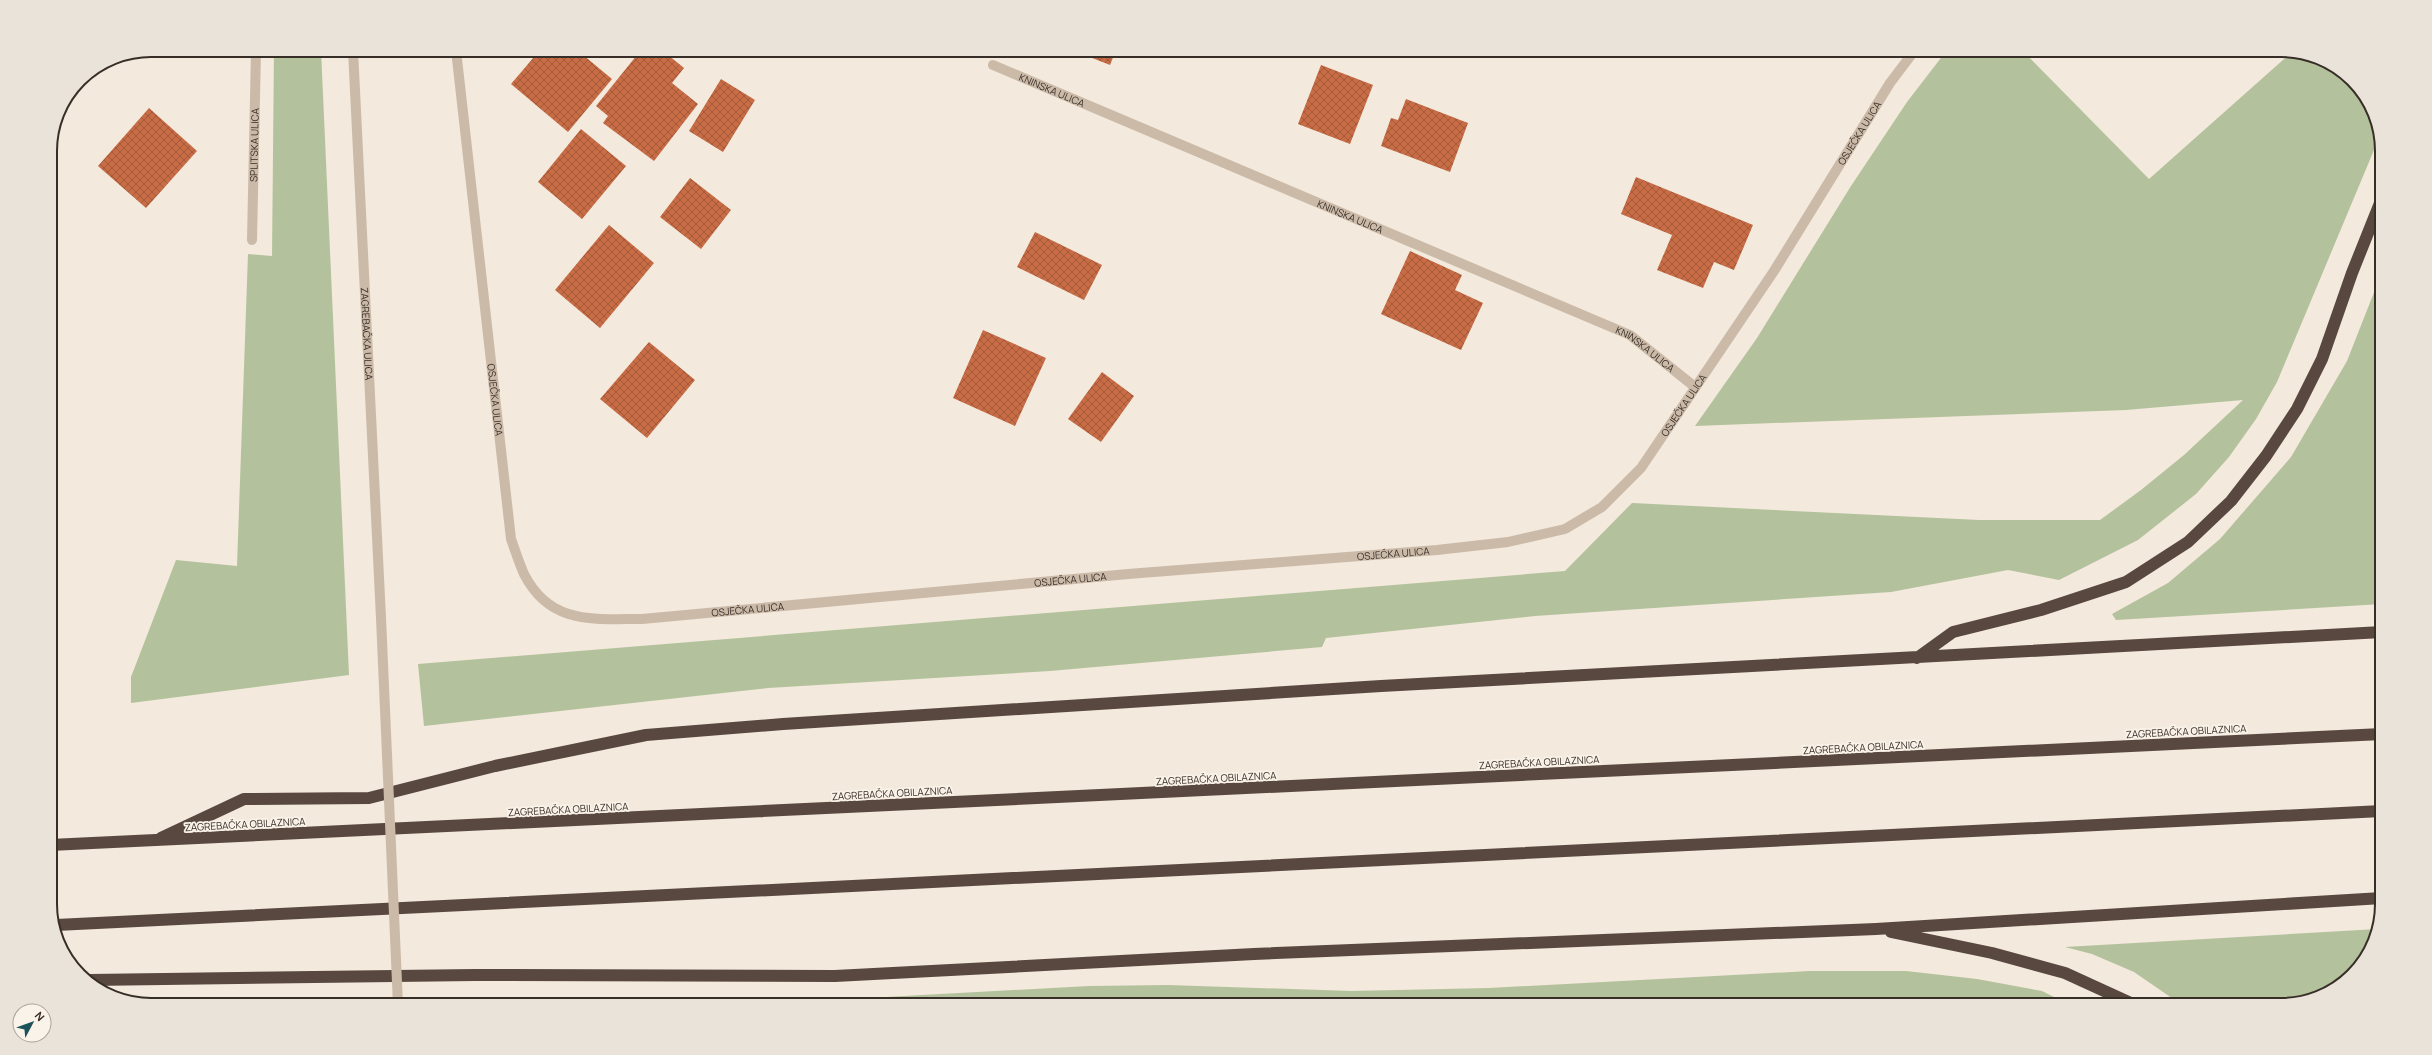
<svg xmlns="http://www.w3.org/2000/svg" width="2432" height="1055" viewBox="0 0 2432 1055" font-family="Manrope,sans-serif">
<defs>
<pattern id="building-cross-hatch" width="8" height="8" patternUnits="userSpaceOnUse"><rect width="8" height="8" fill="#c86c45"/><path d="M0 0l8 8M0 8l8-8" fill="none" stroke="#a3593a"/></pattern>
</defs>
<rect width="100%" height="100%" fill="#f3e9dc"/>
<!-- green -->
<path fill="#b3c29c" d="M274 50H321L349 675 131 703V677L176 560 237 566 248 254 272 256Z
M1947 50H2022L2149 179 2292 52 2319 58 2361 90 2379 138 2277 382 2256 419 2229 457 2196 494 2138 540 2059 580 2008 570 1891 592 1535 616 1326 638 1322 647 1050 671 768 688 424 726 418 664 1565 571 1632 503 1979 520H2100L2141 490 2184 455 2243 400 2126 410 1695 426 1757 338 1851 186 1907 102Z
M2382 272V604L2116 620 2112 614 2168 583 2220 539 2291 457 2347 361Z
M2377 929 2374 942 2337 988 2281 1005H2182L2134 972 2092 954 2065 947Z
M1810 971H1906L1977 979 2042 991 2070 1005H436V998L629 1004 849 999 1089 986 1168 985 1351 991 1489 988Z"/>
<!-- building -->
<path fill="url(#building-cross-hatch)" d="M540 50H577L612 79 568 132 511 84Z
M641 50H662L684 68 672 83 698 104 654 161 603 123 608 116 596 106Z
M1072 50H1116L1110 65Z
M1321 65 1373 85 1350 144 1298 124Z
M721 79 755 100 723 152 689 131Z
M1406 99 1468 123 1450 172 1381 146 1391 118 1398 120Z
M149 108 197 151 146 208 98 166Z
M581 129 626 166 582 219 538 182Z
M1636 177 1753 225 1734 270 1714 262 1703 288 1657 270 1672 235 1621 214Z
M690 178 731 210 701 249 660 217Z
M609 225 654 263 600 328 555 290Z
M1035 232 1102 265 1084 300 1017 267Z
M1410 251 1462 275 1455 290 1483 303 1461 350 1381 314Z
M983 330 1046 358 1015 426 953 398Z
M649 342 695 380 647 438 600 399Z
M1102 372 1134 396 1101 442 1068 419Z"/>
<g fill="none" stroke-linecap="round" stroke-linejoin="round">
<!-- minor -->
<g stroke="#cbbaa8" stroke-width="10">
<path id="s1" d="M456 50 511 539C515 550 519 563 524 574 550 625 593 619 642 619L1128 574 1437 550 1508 542 1565 529 1602 507 1641 468 1774 271 1890 83 1915 50"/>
<path id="s2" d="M993 65 1630 335 1695 387"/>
<path id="s3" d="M252 240 256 50"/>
</g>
<!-- tertiary -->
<path stroke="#cbbaa8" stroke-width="10" id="s4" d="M353 50 381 618"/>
<!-- motorway -->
<path stroke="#59483f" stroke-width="12" d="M1917 658 1953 632 2041 610 2126 582 2188 542 2231 501 2266 456 2297 409 2322 359 2352 273 2382 198
M161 838 244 799 369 798 495 766 646 735 783 724 1381 686 2382 632
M50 845 2382 734
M56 925 2382 811
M1891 932 1992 953 2065 973 2135 1005
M90 980 475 975 835 976 1254 954 1876 929 2382 898"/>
<!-- tertiary-bridge -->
<path stroke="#cbbaa8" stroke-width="10" d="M381 618 398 1005"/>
</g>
<g text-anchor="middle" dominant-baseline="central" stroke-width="3.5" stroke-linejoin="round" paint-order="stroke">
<!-- street labels -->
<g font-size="10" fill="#382e28" stroke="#faf3e9">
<text stroke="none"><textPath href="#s2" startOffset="64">KNINSKA ULICA</textPath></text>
<text stroke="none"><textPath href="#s1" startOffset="2091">OSJEČKA ULICA</textPath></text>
<text stroke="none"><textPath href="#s3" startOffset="95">SPLITSKA ULICA</textPath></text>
<text stroke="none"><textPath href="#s2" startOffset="388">KNINSKA ULICA</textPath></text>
<text stroke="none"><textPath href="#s4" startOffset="284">ZAGREBAČKA ULICA</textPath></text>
<text stroke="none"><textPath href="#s2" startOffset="712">KNINSKA ULICA</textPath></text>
<text stroke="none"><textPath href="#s1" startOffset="352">OSJEČKA ULICA</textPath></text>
<text stroke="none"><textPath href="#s1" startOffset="1767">OSJEČKA ULICA</textPath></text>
<text stroke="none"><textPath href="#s1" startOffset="1419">OSJEČKA ULICA</textPath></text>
<text stroke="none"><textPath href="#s1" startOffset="1095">OSJEČKA ULICA</textPath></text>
<text stroke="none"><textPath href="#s1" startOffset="771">OSJEČKA ULICA</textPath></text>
<text transform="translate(2186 731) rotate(-3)">ZAGREBAČKA OBILAZNICA</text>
<text transform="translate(1863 747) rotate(-3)">ZAGREBAČKA OBILAZNICA</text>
<text transform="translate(1539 762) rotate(-3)">ZAGREBAČKA OBILAZNICA</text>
<text transform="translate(1216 778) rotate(-3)">ZAGREBAČKA OBILAZNICA</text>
<text transform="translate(892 793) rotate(-3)">ZAGREBAČKA OBILAZNICA</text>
<text transform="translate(568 809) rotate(-3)">ZAGREBAČKA OBILAZNICA</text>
<text transform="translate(245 824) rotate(-3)">ZAGREBAČKA OBILAZNICA</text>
</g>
</g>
<!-- crop -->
<path d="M0 0H2432V1055H0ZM151 57H2281A94 94 0 0 1 2375 151V904A94 94 0 0 1 2281 998H151A94 94 0 0 1 57 904V151A94 94 0 0 1 151 57Z" fill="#eae3da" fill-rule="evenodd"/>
<path fill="none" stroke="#382e28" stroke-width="2" d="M151 57H2281A94 94 0 0 1 2375 151V904A94 94 0 0 1 2281 998H151A94 94 0 0 1 57 904V151A94 94 0 0 1 151 57Z"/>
<!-- north arrow -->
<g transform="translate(32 1023) rotate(49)"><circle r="19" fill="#faf3e9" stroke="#aca49c"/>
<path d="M0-3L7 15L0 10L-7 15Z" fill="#1d525a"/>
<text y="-6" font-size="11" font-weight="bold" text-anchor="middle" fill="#382e28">N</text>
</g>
</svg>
